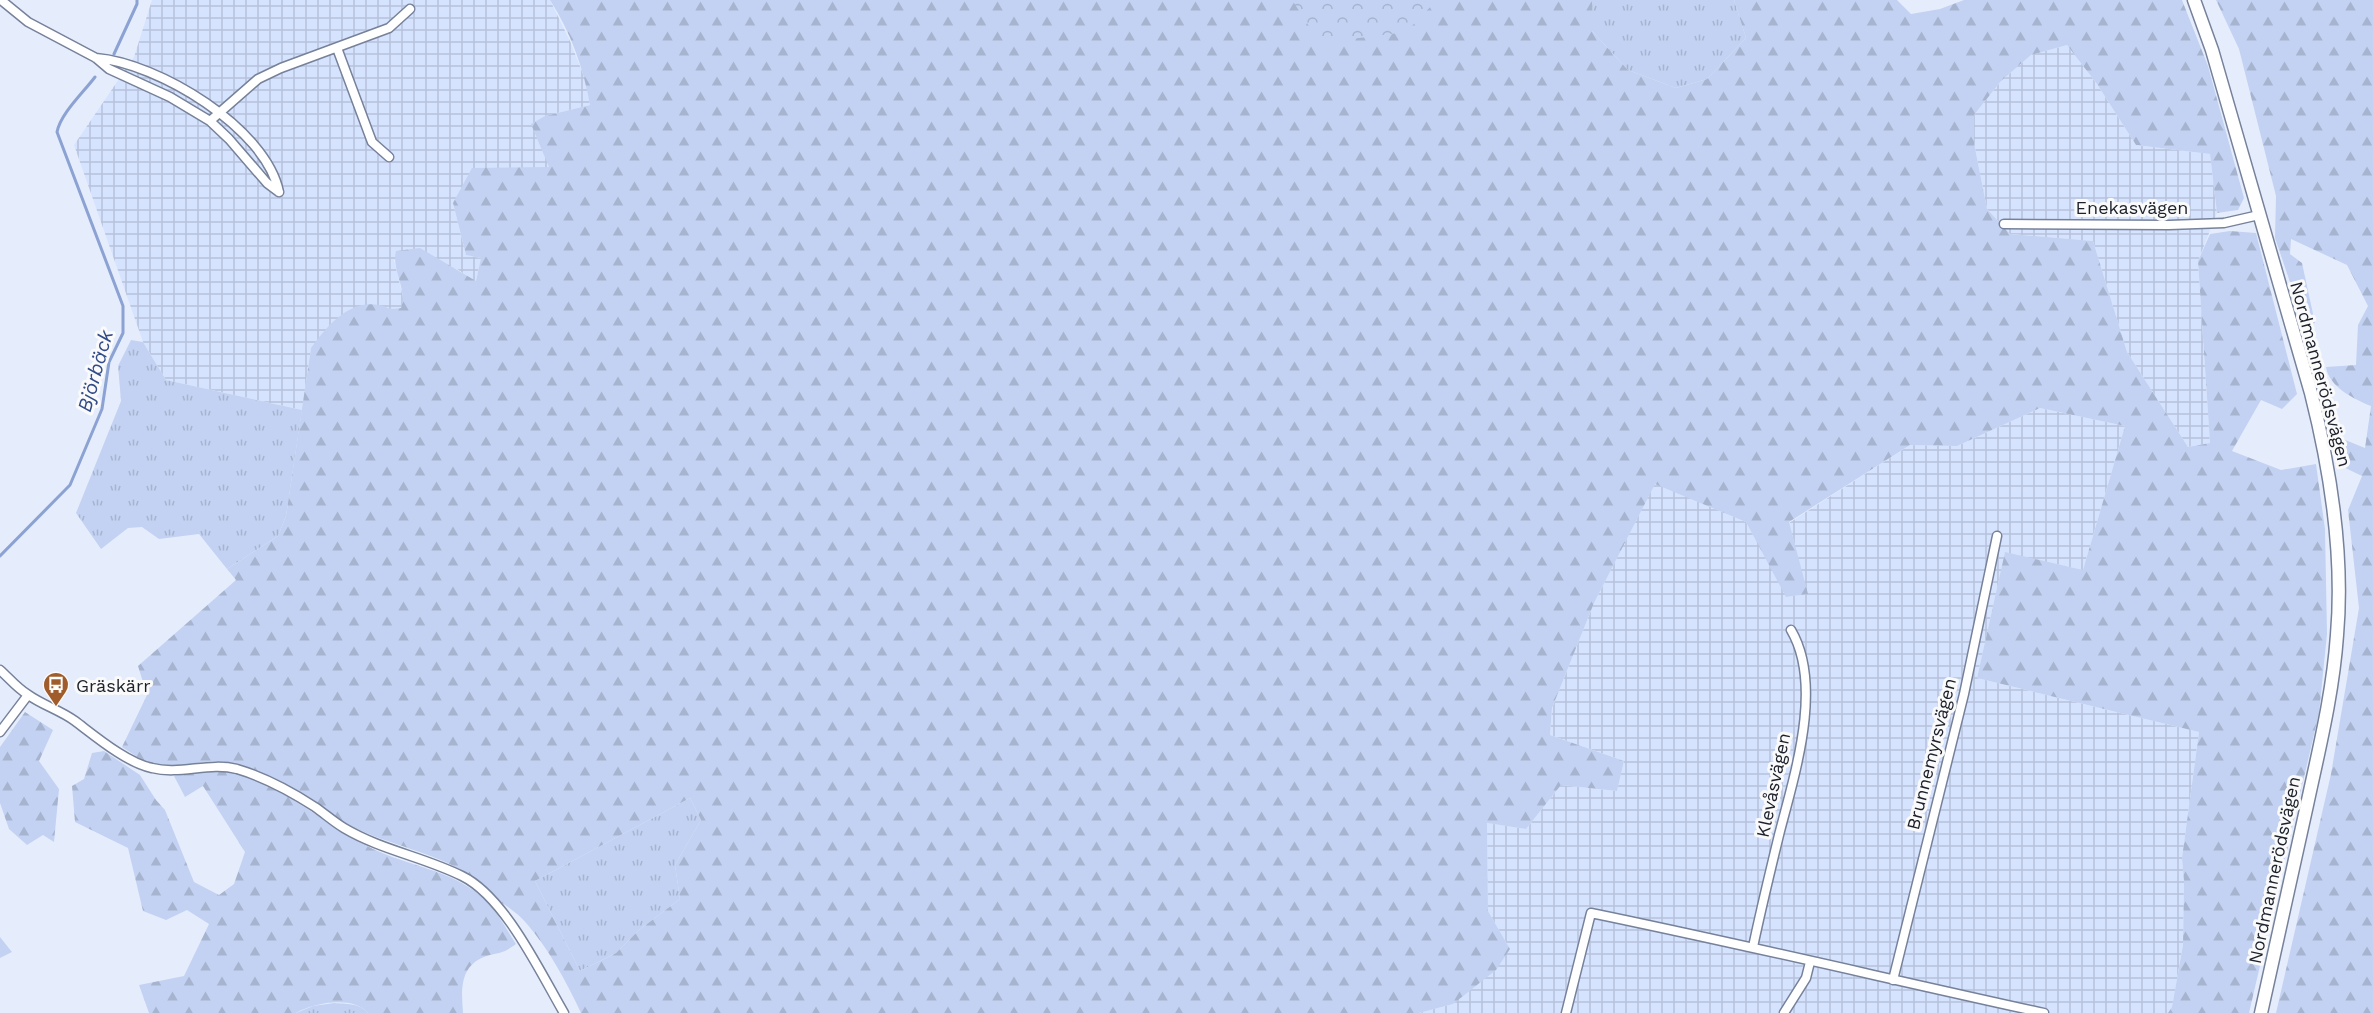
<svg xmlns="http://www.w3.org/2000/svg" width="2373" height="1013" viewBox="0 0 2373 1013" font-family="'Work Sans',sans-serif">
<defs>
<pattern id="industrial-grid" width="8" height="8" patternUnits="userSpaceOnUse" patternTransform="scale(1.5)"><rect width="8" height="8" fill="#d6e3fe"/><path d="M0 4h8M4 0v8" fill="none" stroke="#b7c2da"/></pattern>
<pattern id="grass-tufts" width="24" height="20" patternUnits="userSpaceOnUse" patternTransform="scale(1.5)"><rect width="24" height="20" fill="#c3d2f2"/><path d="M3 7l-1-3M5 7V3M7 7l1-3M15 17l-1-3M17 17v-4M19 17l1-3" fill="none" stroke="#a7b4d0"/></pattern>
<pattern id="forest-firs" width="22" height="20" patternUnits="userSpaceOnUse" patternTransform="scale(1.5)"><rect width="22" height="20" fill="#c3d2f2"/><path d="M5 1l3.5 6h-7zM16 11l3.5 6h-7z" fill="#a7b4d0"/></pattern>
<pattern id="park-crowns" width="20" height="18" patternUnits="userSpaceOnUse" patternTransform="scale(1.5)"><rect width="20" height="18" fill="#c3d2f2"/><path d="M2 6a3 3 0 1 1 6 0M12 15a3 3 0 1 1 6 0" fill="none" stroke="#a7b4d0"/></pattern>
</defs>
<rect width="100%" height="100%" fill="#e5edfd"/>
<!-- industrial -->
<path fill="url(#industrial-grid)" d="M152 0H550L570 41 587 84 590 105 545 116 549 167 453 203 466 255 481 258 476 282 457 269 394 260 404 301 401 308 389 310 311 348 302 410 166 380 143 342 74 145 134 57Z
M2067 45 2097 84 2136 145 2210 154 2217 213 2198 261 2210 443 2188 447 2127 352 2093 241 2010 234 1987 209 1974 143V115L2001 81 2031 55Z
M2040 408 2125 426 2083 570 2005 553 1977 678 2199 732 2182 858 2184 881 2183 945 2172 1007 2168 1013H1419L1453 1004 1510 949 1488 911 1487 823 1526 829 1561 785 1617 791 1624 761 1550 735 1552 708 1594 603 1655 483 1746 522 1787 597 1807 594 1789 523 1910 445 1957 446Z"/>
<!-- grass -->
<path fill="url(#grass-tufts)" d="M1592 0H1734L1746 38 1707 79 1676 88 1628 70 1592 31Z
M131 340 143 342 166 380 302 410 286 516 278 536 227 569 199 534 159 539 142 527 128 528 101 549 76 513 121 401 118 366Z
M690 798 701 820 675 865 680 899 639 930 616 953 580 971 535 881Z
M0 937 12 952 0 958Z
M334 1003C346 1004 360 1003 368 1013H296L313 1006Z"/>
<!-- forest -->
<path fill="url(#forest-firs)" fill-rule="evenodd" d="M550 0H1592V31L1628 70 1676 88 1707 79 1746 38 1734 0H1897L1911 14 1940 9 1964 0H2182L2208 66 2244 198 2238 210 2217 213 2210 154 2136 145 2097 84 2067 45 2031 55 2001 81 1974 115V143L1987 209 2010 234 2093 241 2127 352 2188 447 2210 443 2198 261 2210 234 2230 231 2256 233 2297 394 2282 409 2261 400 2232 451 2281 470 2316 464 2325 529 2327 634 2319 713 2249 1013H2168L2172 1007 2183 945 2184 881 2182 858 2199 732 1977 678 2005 552 2083 570 2125 426 2040 408 1957 446 1910 445 1789 522 1808 594 1786 597 1746 522 1655 484 1594 603 1552 708 1550 735 1624 761 1617 791 1561 785 1526 829 1487 823 1488 911 1510 949 1496 970 1453 1004 1419 1013H581C566 981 550 951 527 924 519 914 506 906 496 898 487 890 478 880 468 874 434 852 388 845 351 826 313 807 280 779 239 765 211 755 182 770 154 765 143 762 132 753 122 747L147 695 138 666 236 580 227 569 278 536 286 516 311 348C326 327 349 299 379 305 391 308 388 310 401 308 408 290 391 270 396 251L420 248 476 281 481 258 466 255 453 203 472 168 549 167 531 124 545 116 590 105C584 69 570 31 550 0ZM690 798 701 820 675 865 680 899 639 930 616 953 580 971 535 881Z
M2216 0H2373V1013H2276L2331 774 2359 608 2348 510 2362 476 2337 464 2333 435 2365 448 2371 406C2354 399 2329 387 2326 367L2356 365 2358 325 2368 306 2347 265 2291 239 2290 254 2302 263 2315 323 2305 326 2275 238 2276 196 2239 49Z
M25 712 53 730 39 761 59 789 54 842 43 835 27 845 9 829 0 803V747Z
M104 751 140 775 156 800 165 810 194 882 219 895 234 884 245 852 203 786 185 797 174 776C195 773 222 768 242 775 290 791 328 827 373 849 409 866 450 870 481 896 496 909 505 927 516 944 505 952 503 952 490 955 460 963 461 987 463 1013H368C353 995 313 1003 296 1013H149L139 985 184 976 209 924 187 910 166 920 143 911 128 848 75 822 72 786 84 779 92 753Z"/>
<!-- park -->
<path fill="url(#park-crowns)" d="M1292 0H1437L1406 32 1320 43Z"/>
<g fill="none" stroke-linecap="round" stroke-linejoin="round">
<!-- stream -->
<path stroke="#8ba2d3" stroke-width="3" d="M114 54 137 4V0
M0 556 70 485 102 409 109 362 123 333V306L57 132C61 113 83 93 95 77"/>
<defs>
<path id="minor" d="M1 0 28 22 96 58 109 69 170 97 210 121 229 139 267 183 279 192
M337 48 372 142 389 157
M96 58C158 63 266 128 279 192
M210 121 258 79 281 68 389 28 410 9
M2004 224 2169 225 2224 223 2259 215
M0 670C9 678 17 688 27 694 42 705 60 710 75 721 95 736 127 763 152 768 180 775 209 762 237 769 264 777 292 792 315 807 325 814 334 822 344 828 381 850 424 857 462 876 505 897 540 972 564 1013
M0 732 28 695
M1753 947C1761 909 1770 872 1779 835 1794 776 1824 686 1791 630
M1893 980 1964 694 1997 536
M1566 1013 1591 913C1742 944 1893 980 2044 1013
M1784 1013 1806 978 1810 962"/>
<path id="secondary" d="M2194 0 2212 50 2311 393C2331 472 2344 554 2337 635 2333 693 2319 749 2307 805 2292 874 2276 944 2261 1013"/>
</defs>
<!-- minor casing -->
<use href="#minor" stroke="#76819a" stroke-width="11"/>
<!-- secondary casing -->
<use href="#secondary" stroke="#76819a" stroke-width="15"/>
<!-- minor -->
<use href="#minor" stroke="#fff" stroke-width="8"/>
<!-- secondary -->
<use href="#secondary" stroke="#fff" stroke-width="12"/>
</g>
<!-- icons -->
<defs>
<symbol id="bus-pin" viewBox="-11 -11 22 30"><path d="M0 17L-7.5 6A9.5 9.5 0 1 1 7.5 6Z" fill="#a05d2b" stroke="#fafafa"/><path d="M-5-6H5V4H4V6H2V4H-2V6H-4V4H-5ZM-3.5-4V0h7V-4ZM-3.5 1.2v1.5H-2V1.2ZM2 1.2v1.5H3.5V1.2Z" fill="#fff"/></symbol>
</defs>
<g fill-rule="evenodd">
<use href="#bus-pin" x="41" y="670" width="30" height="40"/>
</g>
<g text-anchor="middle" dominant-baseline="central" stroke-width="6" stroke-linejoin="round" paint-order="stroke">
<!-- street labels -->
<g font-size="18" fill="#1b202a" stroke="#fafafa">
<text x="2132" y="207">Enekasvägen</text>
<text transform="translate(2321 374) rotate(75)">Nordmannerödsvägen</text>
<text transform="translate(1931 754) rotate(-76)">Brunnemyrsvägen</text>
<text transform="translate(1773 785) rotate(-78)">Klevåsvägen</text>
<text transform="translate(2274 870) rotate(-78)">Nordmannerödsvägen</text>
</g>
<!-- poi labels -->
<g font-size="18" fill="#1b202a" stroke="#fafafa" text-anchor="start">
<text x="76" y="685">Gräskärr</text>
</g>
<!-- water labels -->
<g font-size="20" font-style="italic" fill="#324c89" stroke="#fafafa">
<text transform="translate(95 371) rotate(-74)">Björbäck</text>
</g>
</g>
</svg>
